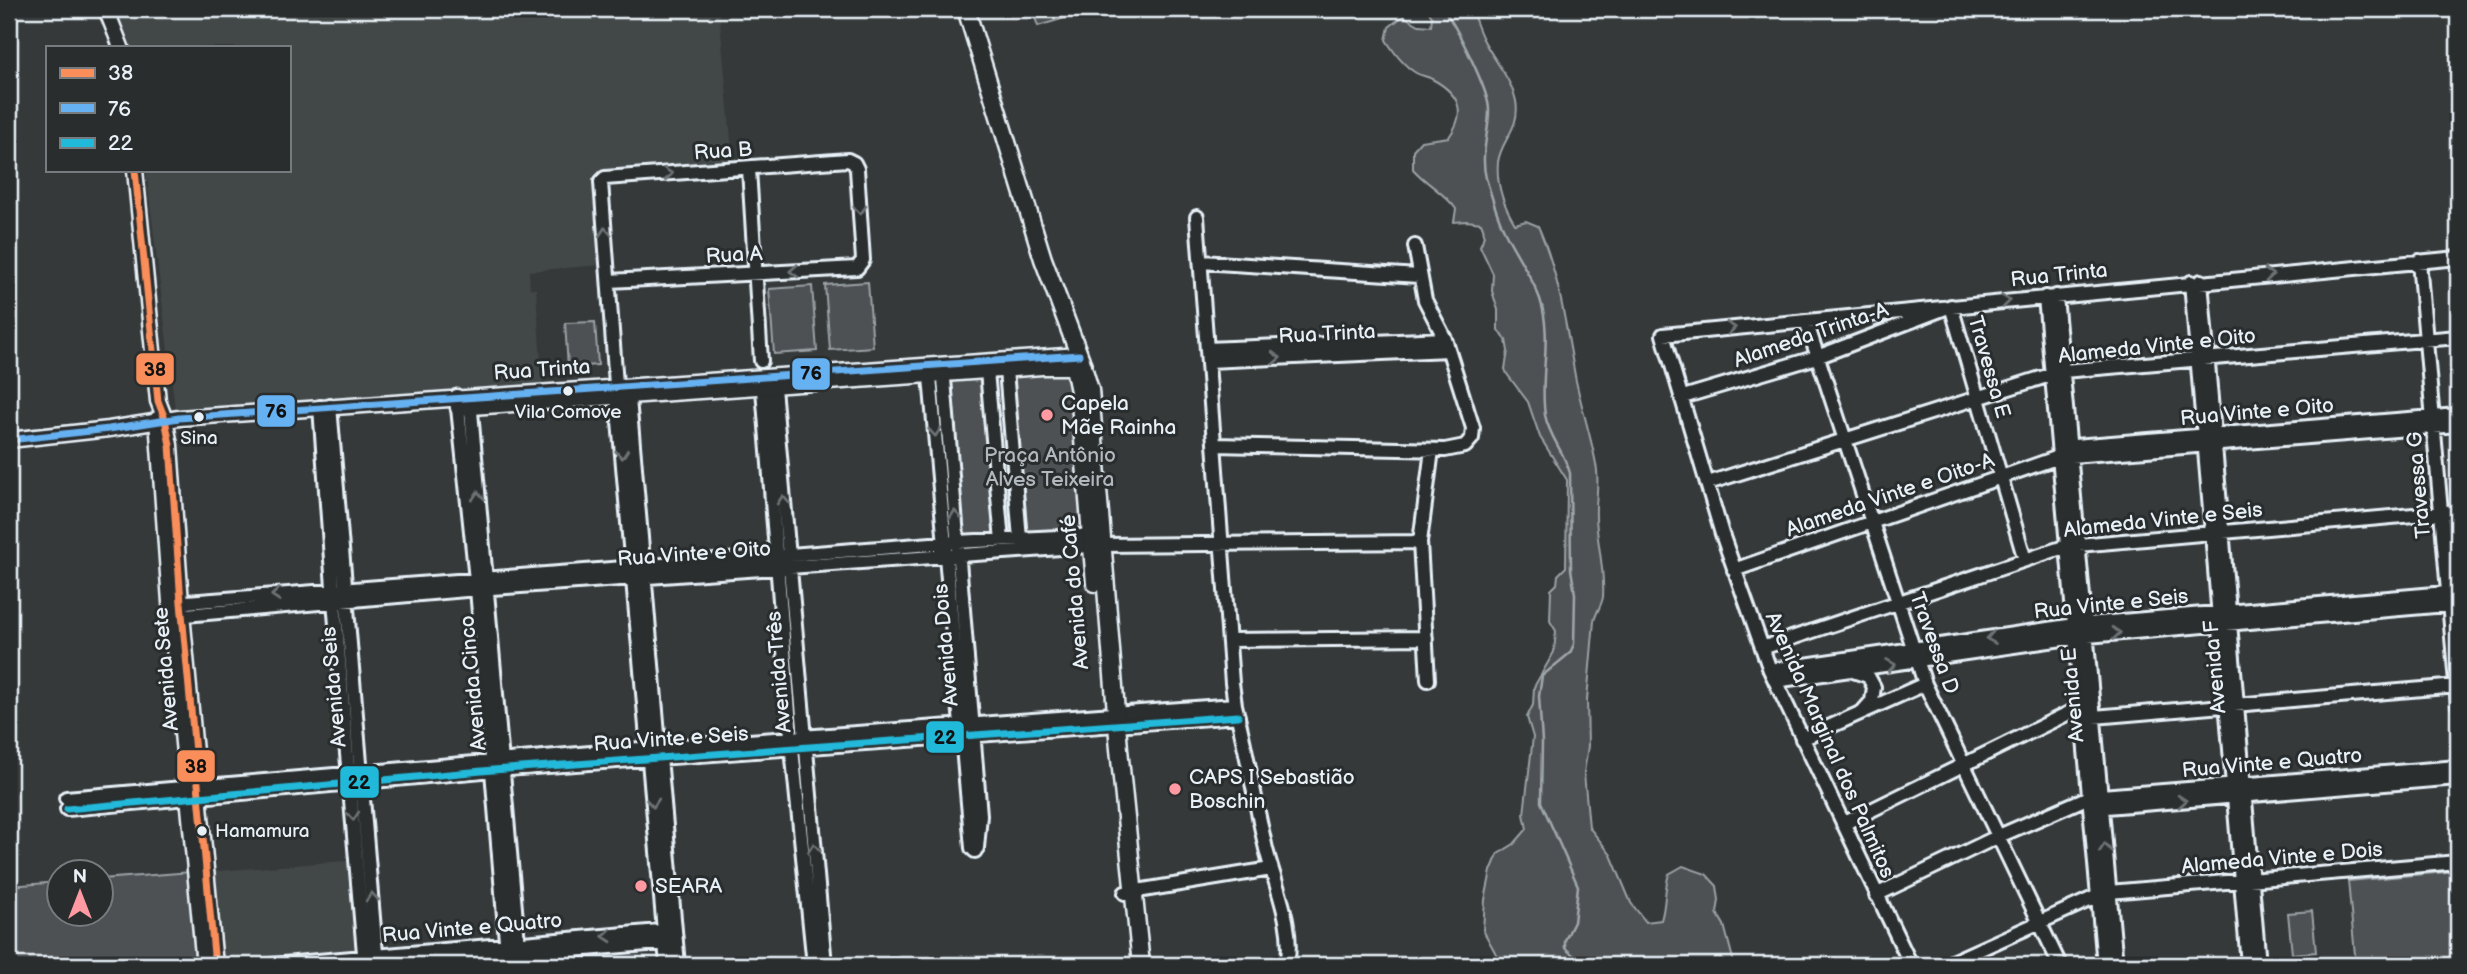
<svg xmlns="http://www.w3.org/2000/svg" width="2467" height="974" viewBox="0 0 2467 974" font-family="'Balsamiq Sans',sans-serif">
<rect width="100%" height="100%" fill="#35393a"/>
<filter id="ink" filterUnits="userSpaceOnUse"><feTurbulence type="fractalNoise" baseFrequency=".0143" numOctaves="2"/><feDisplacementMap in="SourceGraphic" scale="14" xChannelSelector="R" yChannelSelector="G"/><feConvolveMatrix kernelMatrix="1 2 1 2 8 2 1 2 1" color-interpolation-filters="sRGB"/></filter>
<g filter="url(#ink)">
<!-- built -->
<path fill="#424647" d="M115 9H719L733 161 598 173 593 178 601 265 529 271 530 288 536 289 543 391 320 407 175 409 146 170H289V47H129Z
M357 860 364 957 271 965H215L205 872Z"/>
<!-- green -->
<path fill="#4d5152" stroke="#9aa1a5" stroke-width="2" d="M1032 9H1095L1038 26Z
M1427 9H1471C1475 19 1478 29 1483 39 1493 59 1511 78 1516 101 1521 128 1501 140 1498 162 1496 184 1504 206 1515 224L1526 221 1538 226C1560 276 1566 328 1576 381 1582 409 1591 437 1596 464 1600 482 1595 499 1596 517 1597 544 1605 569 1603 597 1602 605 1596 612 1594 621L1587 700 1588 746 1584 773 1589 827 1611 855 1631 903 1646 922 1661 920C1666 904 1664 889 1669 874L1683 866 1706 874 1717 886 1719 900 1717 913 1724 925 1734 963 1737 965H1502L1483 930 1485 900 1491 871 1498 854 1514 844 1527 829 1524 814 1533 737 1527 717 1533 705 1534 687 1554 652 1556 631 1550 621 1551 590 1557 584 1558 575 1566 567 1567 480 1540 437 1528 402 1507 374 1505 369 1508 351 1506 340 1498 330V310L1492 291 1493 274 1480 246C1484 238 1486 232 1481 223L1467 221 1454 222 1456 209C1445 193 1426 184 1413 169V150L1421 141 1449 137C1468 111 1458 93 1432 79 1427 76 1421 76 1416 73 1404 66 1393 51 1386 40L1389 27 1403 16 1419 25 1431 26 1432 17Z
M868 282 873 347 830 350 825 285Z
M812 286 817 351 774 354 769 289Z
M595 322 598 365 568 367 565 323Z
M1074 366 1091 535 1020 539 1006 370Z
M987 371 1002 541 957 542 943 374Z
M2458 871V965H2356L2348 881Z
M191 872 200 965H9V884L10 886 59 882 60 914H102V879Z
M2312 911 2316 952 2292 954 2288 913Z"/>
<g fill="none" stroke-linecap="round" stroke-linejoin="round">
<!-- stream -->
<path stroke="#a0a7ac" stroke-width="2.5" d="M1443 9C1456 25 1489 91 1489 110 1489 133 1480 155 1486 178 1491 194 1496 213 1503 228 1514 252 1531 274 1540 299 1553 338 1539 376 1545 415 1549 436 1564 452 1570 473L1571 569 1575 594 1574 644 1570 653 1542 676 1539 696 1542 742 1541 802 1578 886 1574 922 1565 940V948L1574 956 1596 965"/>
<defs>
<path id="minor" d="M749 169 761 361
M1197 217 1232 683 1235 705C1247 753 1255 801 1266 849 1275 885 1295 928 1287 965
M2419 261 2458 705
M1201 262 1419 276
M609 281 857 268 863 260 857 169 854 163 848 160 605 178 601 182 617 398 667 965
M2201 281 2259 965
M2191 282 2248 965
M2056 296 2116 965
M2045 297 2104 965
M1806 321 1925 684 2060 965
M1207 349 1445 339
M1208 361 1448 350
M929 366 972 848 975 851
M943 367 980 815 977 848
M1006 370 1020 539
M987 371 1002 541
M773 376 825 965
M762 377 792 749 814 965
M628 387 678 965
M1683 397 1817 357 1951 306 2025 560
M470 400 520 965
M330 406 377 965
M320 407 334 601 365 965
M458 408 477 589 508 965
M1215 445 1445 450 1465 446 1472 438 1473 428 1445 339 1425 300 1415 246
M2062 447 2458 415
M1708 483 2063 371 2458 337
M1734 570 2059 457 2458 425
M174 603 957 542 1098 535
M174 616 477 589 1103 545 1420 542
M1229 640 1426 638
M1762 648 2067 546 2458 511
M1770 670 2075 625 2458 592
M1853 671 1868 676 1874 687 1872 701 1864 710
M1428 680 1420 542 1432 450
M1775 681 2076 637 2458 604
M2094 717 2458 686
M1802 739 1925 684
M66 798 614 751 1235 705
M2094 808 2458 778
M67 809 493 770 1238 716
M1843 824 2081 707
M2109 892 2458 862
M1125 893 1271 869
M1876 895 1999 836 2089 797 2458 767
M272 965 671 930
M390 965 672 942
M1911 965 1770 670 1722 534 1663 335 2458 258
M1945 965 2098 896"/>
<path id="tertiary" d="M106 9 121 47
M135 170 158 401 165 419 170 445 181 603 215 965
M457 397 458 408 1042 367H1084
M157 419 171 616 204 965
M9 440 109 429 179 418 1079 355"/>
<path id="secondary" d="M966 9 1043 259 1081 360 1090 390 1119 749 1141 965
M1075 372 1079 391 1095 583"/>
</defs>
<!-- minor casing -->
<use href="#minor" stroke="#e8f1f8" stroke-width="18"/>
<!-- tertiary casing -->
<use href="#tertiary" stroke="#e8f1f8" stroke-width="19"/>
<!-- secondary casing -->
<use href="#secondary" stroke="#e8f1f8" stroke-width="21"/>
<!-- minor -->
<use href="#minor" stroke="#2a2d2e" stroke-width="12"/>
<!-- tertiary -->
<use href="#tertiary" stroke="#2a2d2e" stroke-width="14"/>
<!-- secondary -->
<use href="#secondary" stroke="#2a2d2e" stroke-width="16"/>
<defs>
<path id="bus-1" d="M135 170 158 401 165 419 170 445 181 603 215 965"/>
<path id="bus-2" d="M9 440 109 429 179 418 1079 355"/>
<path id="bus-3" d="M67 809 493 770 1238 716"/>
</defs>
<!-- bus-1 casing -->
<use href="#bus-1" stroke="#2a2d2e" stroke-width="12"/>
<!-- bus-2 casing -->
<use href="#bus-2" stroke="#2a2d2e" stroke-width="12"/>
<!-- bus-3 casing -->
<use href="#bus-3" stroke="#2a2d2e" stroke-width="12"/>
<!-- bus-1 -->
<use href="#bus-1" stroke="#fa8e5a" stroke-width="7"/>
<!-- bus-2 -->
<use href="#bus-2" stroke="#66b1f2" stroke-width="7"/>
<!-- bus-3 -->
<use href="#bus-3" stroke="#20b9da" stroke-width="7"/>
</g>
<!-- one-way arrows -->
<defs><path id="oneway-chevron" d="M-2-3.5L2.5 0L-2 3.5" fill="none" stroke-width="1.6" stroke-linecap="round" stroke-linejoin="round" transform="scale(1.75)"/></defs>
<g stroke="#6c7275">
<use href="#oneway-chevron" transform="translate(668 174) rotate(-4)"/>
<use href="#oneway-chevron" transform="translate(860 210) rotate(87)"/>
<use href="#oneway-chevron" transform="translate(605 232) rotate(-94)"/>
<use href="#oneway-chevron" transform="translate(794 271) rotate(177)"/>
<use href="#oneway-chevron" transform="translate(2269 275) rotate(-5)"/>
<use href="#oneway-chevron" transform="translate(2006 301) rotate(-6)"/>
<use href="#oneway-chevron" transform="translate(1731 328) rotate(-6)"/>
<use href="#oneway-chevron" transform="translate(1276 358) rotate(-3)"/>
<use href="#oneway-chevron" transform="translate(935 432) rotate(85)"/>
<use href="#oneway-chevron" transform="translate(622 454) rotate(85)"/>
<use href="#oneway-chevron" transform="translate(478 496) rotate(-95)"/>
<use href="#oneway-chevron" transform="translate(783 500) rotate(-95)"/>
<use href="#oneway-chevron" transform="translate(955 515) rotate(-95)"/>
<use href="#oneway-chevron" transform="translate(276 595) rotate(175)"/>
<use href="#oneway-chevron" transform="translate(2116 633) rotate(-5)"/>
<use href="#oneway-chevron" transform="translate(1991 638) rotate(171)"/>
<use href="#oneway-chevron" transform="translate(1891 665) rotate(-8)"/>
<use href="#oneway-chevron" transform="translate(2182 801) rotate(-4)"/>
<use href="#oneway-chevron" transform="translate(653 803) rotate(85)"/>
<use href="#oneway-chevron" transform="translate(353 816) rotate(85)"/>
<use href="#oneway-chevron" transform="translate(814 848) rotate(-95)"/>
<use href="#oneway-chevron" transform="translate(2105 848) rotate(-95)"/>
<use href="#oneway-chevron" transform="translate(372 897) rotate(-95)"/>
<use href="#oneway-chevron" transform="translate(607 936) rotate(175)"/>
</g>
</g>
<!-- markers -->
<g fill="#e8f1f8" stroke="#2a2d2e" stroke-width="2.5">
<circle cx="568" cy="391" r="6"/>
<circle cx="199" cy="417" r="6"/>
<circle cx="202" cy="831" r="6"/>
</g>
<g fill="#ff9aa2" stroke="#2a2d2e" stroke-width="2.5">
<circle cx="1047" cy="415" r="7"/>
<circle cx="1175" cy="789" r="7"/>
<circle cx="641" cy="886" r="7"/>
</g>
<g text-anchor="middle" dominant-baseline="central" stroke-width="6" stroke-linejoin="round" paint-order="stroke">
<!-- bus labels -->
<g font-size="19" fill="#e8f1f8" stroke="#2a2d2e">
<text x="568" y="412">Vila Comove</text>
<text x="199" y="438">Sina</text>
<text x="215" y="831" text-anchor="start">Hamamura</text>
</g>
<!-- street labels -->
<g font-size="21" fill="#e8f1f8" stroke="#2a2d2e">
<text transform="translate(723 151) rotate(-4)">Rua B</text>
<text transform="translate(734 255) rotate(-3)">Rua A</text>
<text transform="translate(2059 275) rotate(-6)">Rua Trinta</text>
<text transform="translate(1327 334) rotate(-3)">Rua Trinta</text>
<text transform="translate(1811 335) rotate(-19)">Alameda Trinta-A</text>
<text transform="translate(2157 346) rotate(-6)">Alameda Vinte e Oito</text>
<text transform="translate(1989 367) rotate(74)">Travessa E</text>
<text transform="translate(542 370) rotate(-4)">Rua Trinta</text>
<text transform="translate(2257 412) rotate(-5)">Rua Vinte e Oito</text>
<text transform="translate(2419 485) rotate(-95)">Travessa G</text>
<text transform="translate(1890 495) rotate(-19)">Alameda Vinte e Oito-A</text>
<text transform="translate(2163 520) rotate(-6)">Alameda Vinte e Seis</text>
<text transform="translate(694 554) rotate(-4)">Rua Vinte e Oito</text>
<text transform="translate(1075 592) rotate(-95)">Avenida do Café</text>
<text transform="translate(2111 604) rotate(-6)">Rua Vinte e Seis</text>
<text transform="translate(1934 643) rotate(70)">Travessa D</text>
<text transform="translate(946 645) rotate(-95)">Avenida Dois</text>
<text transform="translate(2215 667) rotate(-95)">Avenida F</text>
<text transform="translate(166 669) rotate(-95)">Avenida Sete</text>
<text transform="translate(779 672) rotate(-95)">Avenida Três</text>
<text transform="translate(473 683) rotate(-95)">Avenida Cinco</text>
<text transform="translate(334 687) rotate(-95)">Avenida Seis</text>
<text transform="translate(2073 695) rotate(-95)">Avenida E</text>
<text transform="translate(671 739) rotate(-4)">Rua Vinte e Seis</text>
<text transform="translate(1830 745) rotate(66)">Avenida Marginal dos Palmitos</text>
<text transform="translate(2272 763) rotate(-5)">Rua Vinte e Quatro</text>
<text transform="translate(2282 858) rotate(-5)">Alameda Vinte e Dois</text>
<text transform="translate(472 928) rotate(-5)">Rua Vinte e Quatro</text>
</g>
<!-- poi labels -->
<g font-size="21" fill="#e8f1f8" stroke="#2a2d2e" text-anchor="start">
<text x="1061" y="403">Capela<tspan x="1061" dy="24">Mãe Rainha</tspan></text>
<text x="1189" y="777">CAPS I Sebastião<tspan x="1189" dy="24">Boschin</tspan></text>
<text x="655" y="886">SEARA</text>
</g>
<!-- park labels -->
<g font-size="21" fill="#b2b9be" stroke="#2a2d2e">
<text x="1050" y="455">Praça Antônio<tspan x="1050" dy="24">Alves Teixeira</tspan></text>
</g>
</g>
<g stroke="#2a2d2e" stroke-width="2.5">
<rect x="135" y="352" width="40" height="34" rx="7" fill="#fa8e5a"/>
<rect x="791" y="357" width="40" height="34" rx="7" fill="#66b1f2"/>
<rect x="256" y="394" width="40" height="34" rx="7" fill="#66b1f2"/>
<rect x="925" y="720" width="40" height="34" rx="7" fill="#20b9da"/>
<rect x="176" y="749" width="40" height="34" rx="7" fill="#fa8e5a"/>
<rect x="339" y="765" width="41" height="34" rx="7" fill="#20b9da"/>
</g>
<g font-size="19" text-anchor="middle" font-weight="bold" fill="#111">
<text x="155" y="376">38</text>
<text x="811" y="380">76</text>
<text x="276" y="418">76</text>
<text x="945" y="744">22</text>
<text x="196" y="773">38</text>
<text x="359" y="789">22</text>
</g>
<!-- margin -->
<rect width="2467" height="974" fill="none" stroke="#2a2d2e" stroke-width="35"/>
<rect x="18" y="18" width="2432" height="939" fill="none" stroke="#e8f1f8" stroke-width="2.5" filter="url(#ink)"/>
<!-- legend -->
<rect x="46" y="46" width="245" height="126" fill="#2a2d2e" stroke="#767b7f" stroke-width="2"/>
<rect x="60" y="68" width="35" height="10" fill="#fa8e5a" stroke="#767b7f" stroke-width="2"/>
<text x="108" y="80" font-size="21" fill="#e8f1f8">38</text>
<rect x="60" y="103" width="35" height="10" fill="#66b1f2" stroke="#767b7f" stroke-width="2"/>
<text x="108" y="116" font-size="21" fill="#e8f1f8">76</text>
<rect x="60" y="138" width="35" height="10" fill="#20b9da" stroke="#767b7f" stroke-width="2"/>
<text x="108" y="150" font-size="21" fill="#e8f1f8">22</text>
<!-- north arrow -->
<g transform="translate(80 893)"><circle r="33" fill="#2a2d2e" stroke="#767b7f" stroke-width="2"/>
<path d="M0-5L12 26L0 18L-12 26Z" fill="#ff9aa2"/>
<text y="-10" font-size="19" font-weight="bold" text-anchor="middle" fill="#e8f1f8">N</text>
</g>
</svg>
